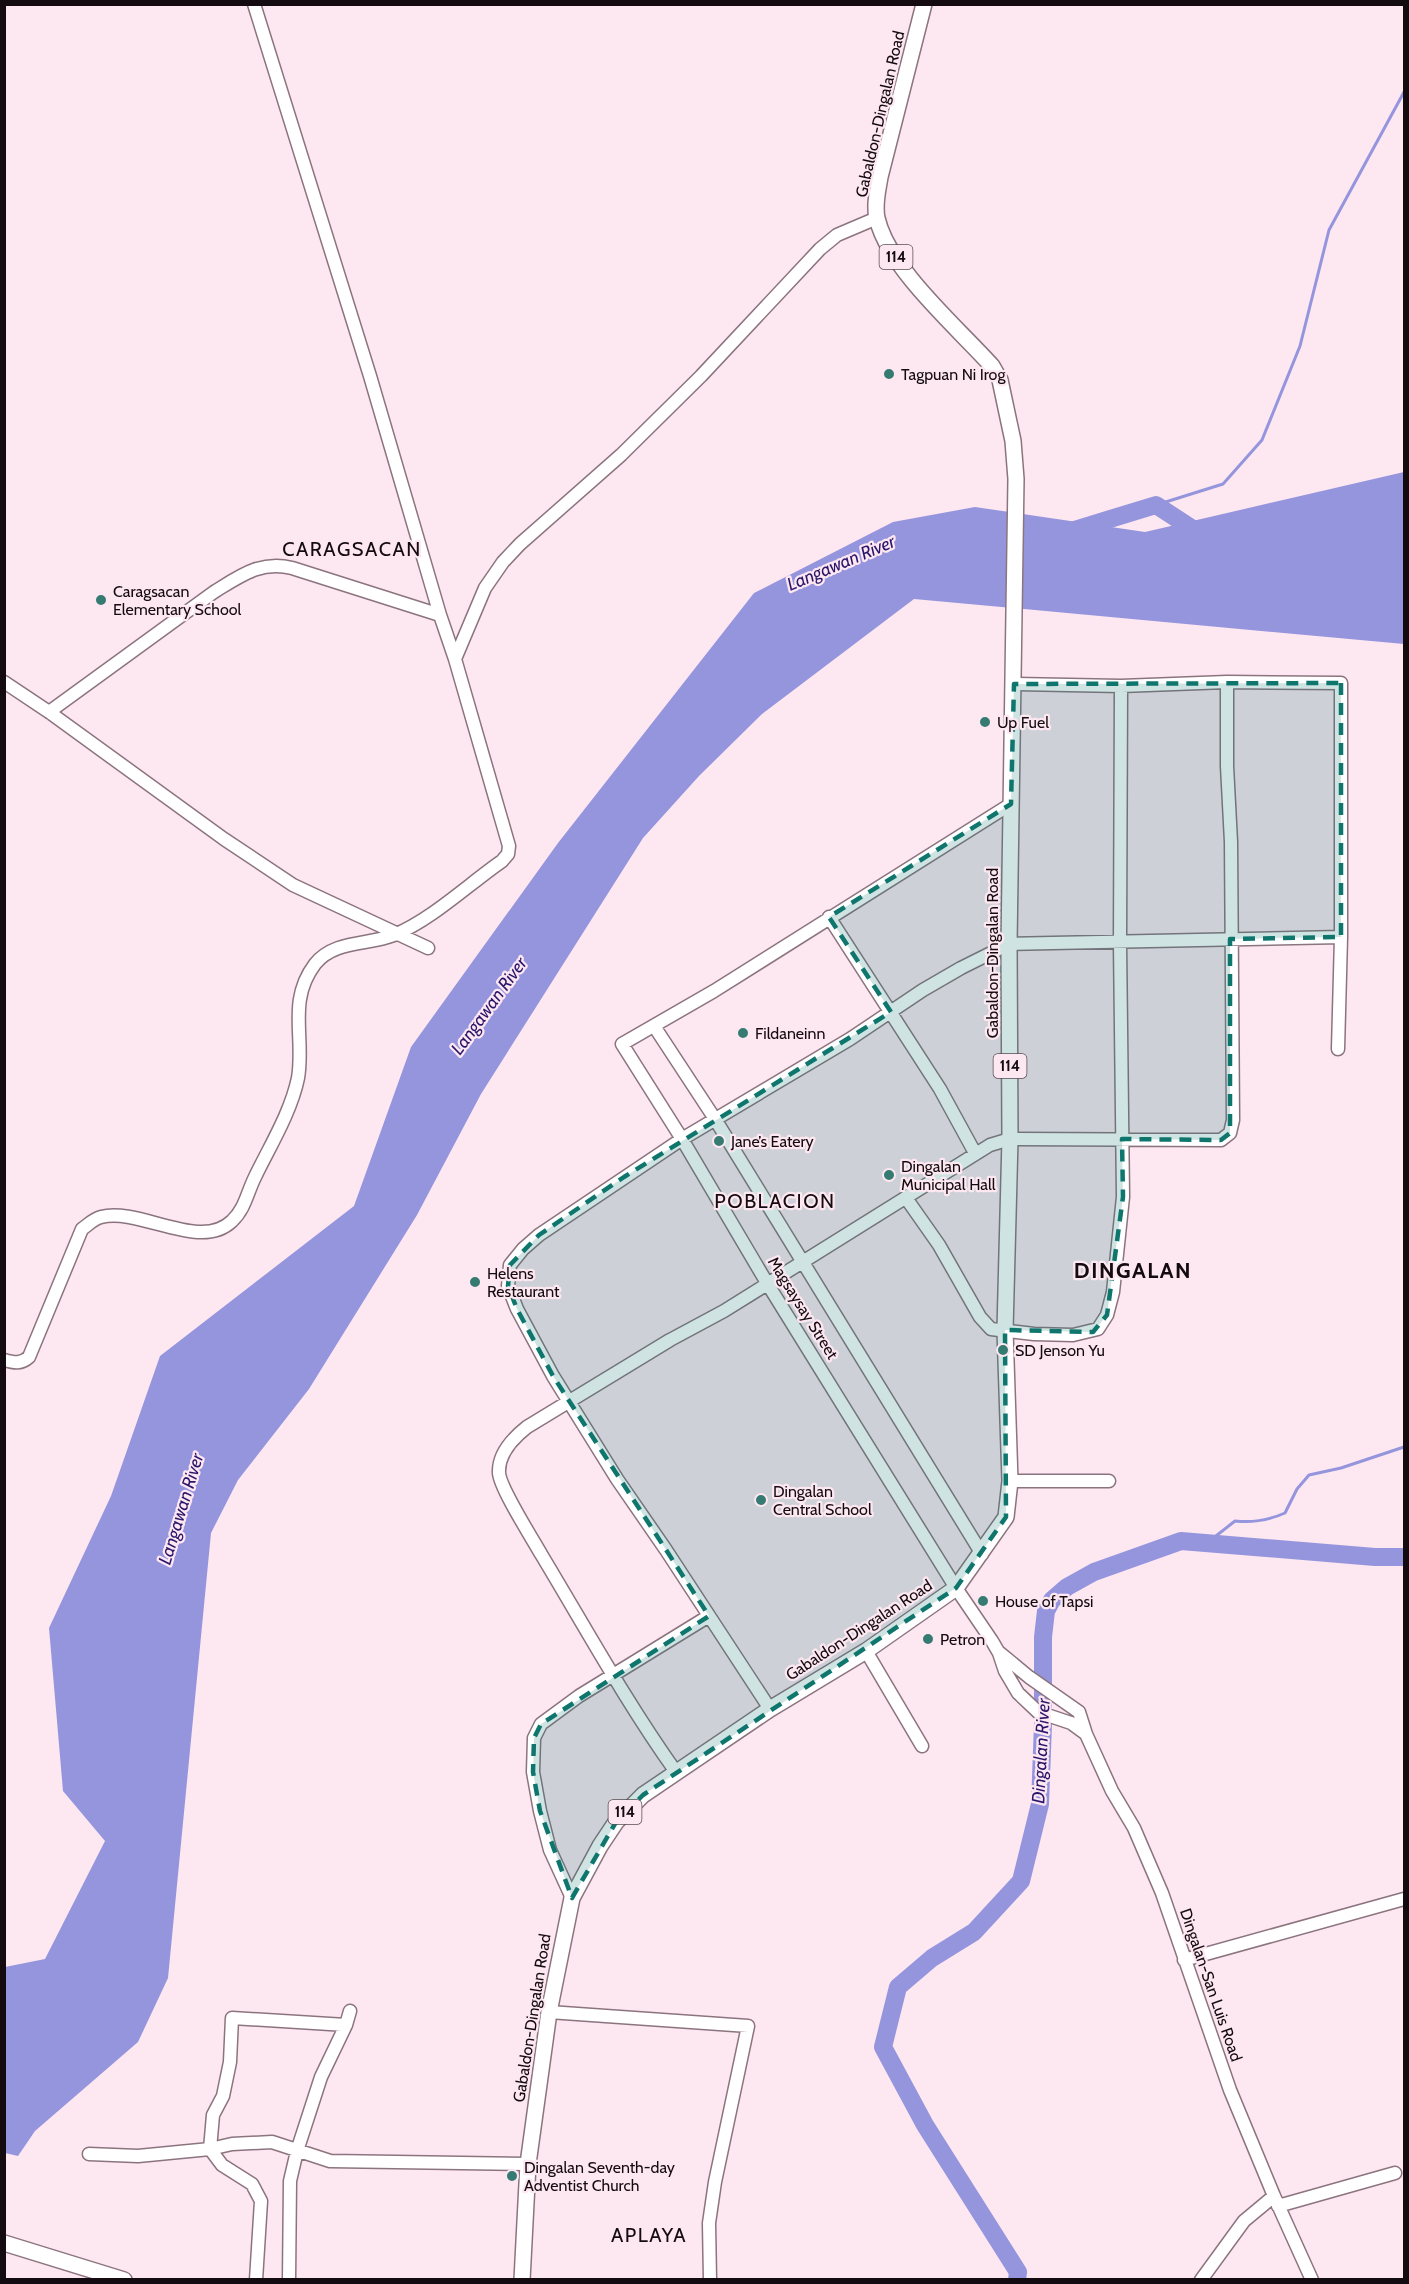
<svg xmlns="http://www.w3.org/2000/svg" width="1409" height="2284" viewBox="0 0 1409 2284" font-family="Cabin,sans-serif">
<rect width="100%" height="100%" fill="#fde7f1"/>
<!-- water -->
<path fill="#9595de" d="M1404 472V644L914 599 762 714 699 776 643 838 481 1094 417 1215 309 1389 238 1480 211 1533 168 1978 138 2042 35 2131 18 2156 5 2153V1967L45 1959 105 1841 63 1791 49 1628 111 1496 160 1356 354 1206 411 1047 558 843 754 593 893 522 975 507 1145 532Z"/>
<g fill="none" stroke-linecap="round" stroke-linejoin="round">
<!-- stream -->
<path stroke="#9595de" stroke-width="3" d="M1156 505 1223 484 1262 440 1300 346 1329 230 1404 92
M1207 1543 1235 1521C1253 1523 1269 1520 1285 1513L1297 1489 1309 1475 1341 1468 1404 1447"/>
<!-- river -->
<path stroke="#9595de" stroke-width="18" d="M1071 531 1156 505 1202 535
M1017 2280 1018 2272 925 2125 883 2047 898 1987 932 1958 974 1932 1021 1881 1040 1804 1043 1724V1637L1046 1611 1052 1600 1067 1587 1094 1572 1181 1541 1375 1557H1404"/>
<defs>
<path id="minor" d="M254 4 370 376 440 615 455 659
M4 682 49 712 224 839 293 885 428 948
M1014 684 1121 686 1227 682 1341 683V937L1338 1049
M49 712 214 592C240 576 261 560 292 568L440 615
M1011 804 714 991 622 1044 682 1139 767 1283 956 1588 992 1641 999 1653 1005 1671 1018 1693 1038 1712 1071 1723 1086 1734 1112 1791 1134 1828 1162 1893 1230 2090 1274 2196 1312 2280
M829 917 940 1089 975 1153
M654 1026 715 1119 982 1554
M906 1198 939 1245 980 1317 991 1329 1034 1334 1073 1335 1098 1329 1107 1315 1113 1292 1123 1197 1120 943 1121 686
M4 1360C15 1363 21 1364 29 1357L82 1229C88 1225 93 1219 101 1217 140 1207 200 1252 232 1221 245 1209 247 1193 255 1177 270 1146 291 1112 298 1078 305 1037 287 1001 315 964 334 940 369 945 394 935 431 920 469 884 502 861L508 854 509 846 455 659 485 588 503 562 520 544 621 455 701 376 820 249 837 235 877 218
M1010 1481H1109
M866 1651 922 1746
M1000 1653 1029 1677 1079 1712 1086 1734
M770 1709 666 1550 617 1479 553 1376 517 1309 508 1286 510 1265 523 1249 539 1235 682 1139 850 1039 923 990 961 968 1009 944 1341 937
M676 1772C626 1702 585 1627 541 1554 532 1538 500 1488 499 1473 498 1454 513 1438 527 1427L670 1340 724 1311 990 1145 1010 1139 1221 1140 1230 1133 1233 1120 1231 842 1227 766V682
M572 1898 550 1850 540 1811 533 1772 534 1738 541 1724 579 1696 709 1616
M1184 1960 1404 1899
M549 2012 748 2026 715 2182 709 2223 710 2280
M346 2025 232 2018 230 2062 223 2096 213 2115 210 2149 232 2144 272 2142 330 2161 528 2164
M89 2154 138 2156 210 2149 222 2165 252 2184 261 2201 256 2280
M1278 2206 1395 2173
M289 2280 290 2181 297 2151 321 2077 346 2025 350 2011
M1201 2280 1244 2221 1274 2196"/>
<path id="major" d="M4 2243 124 2280
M522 2280 528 2164 549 2012 572 1898 600 1846 616 1822 643 1795 770 1709 866 1651 956 1588 1006 1517 1010 1481 1005 1330 1010 1139 1009 944 1016 479 1013 441 1000 380 992 366C958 328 888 268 877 218 874 204 878 190 880 177L924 4"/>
</defs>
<!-- minor casing -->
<use href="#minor" stroke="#8c747f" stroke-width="15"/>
<!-- major casing -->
<use href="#major" stroke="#8c747f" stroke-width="18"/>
<!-- minor -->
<use href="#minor" stroke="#fff" stroke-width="12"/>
<!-- major -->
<use href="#major" stroke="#fff" stroke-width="15"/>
</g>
<!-- marked area -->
<path fill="#0f766e" fill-opacity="0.2" stroke="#0f766e" stroke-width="4.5" stroke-dasharray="12 8" stroke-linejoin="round" d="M1341 683V937L1230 939V1133L1221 1140 1122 1139 1123 1197 1107 1315 1093 1332 1005 1330 1006 1517 956 1588 643 1795 616 1822 572 1898 540 1811 533 1772 534 1738 541 1724 709 1616 553 1376 517 1309 508 1286 510 1265 539 1235 624 1177 891 1012 829 917 1011 804 1014 684Z"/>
<!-- markers -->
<g fill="#357b72" stroke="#fde7f1" stroke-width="2">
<circle cx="889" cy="374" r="6"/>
<circle cx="101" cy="600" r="6"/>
<circle cx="985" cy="722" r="6"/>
<circle cx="743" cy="1033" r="6"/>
<circle cx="719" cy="1141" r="6"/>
<circle cx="889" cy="1175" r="6"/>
<circle cx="475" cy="1282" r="6"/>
<circle cx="1003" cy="1350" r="6"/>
<circle cx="761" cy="1500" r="6"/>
<circle cx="983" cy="1601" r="6"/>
<circle cx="928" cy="1639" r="6"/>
<circle cx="512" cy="2176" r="6"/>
</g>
<g text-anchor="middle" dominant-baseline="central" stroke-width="4.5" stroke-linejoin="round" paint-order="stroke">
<!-- shield labels -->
<g fill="#fde7f1" stroke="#594d53" stroke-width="1.5">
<rect x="879.5" y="245" width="33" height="24" rx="4.5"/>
<rect x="993.5" y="1054" width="33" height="24" rx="4.5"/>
<rect x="608.5" y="1800" width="33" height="24" rx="4.5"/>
</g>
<g font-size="15" font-weight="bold" fill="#130b0f">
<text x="896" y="257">114</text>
<text x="1010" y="1066">114</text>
<text x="625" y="1812">114</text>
</g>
<!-- street labels -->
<g font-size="16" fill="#130b0f" stroke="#fde7f1">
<text transform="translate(880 114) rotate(-77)">Gabaldon-Dingalan Road</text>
<text transform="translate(992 953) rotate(-90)">Gabaldon-Dingalan Road</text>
<text transform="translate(803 1308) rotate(58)">Magsaysay Street</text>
<text transform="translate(859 1630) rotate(-33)">Gabaldon-Dingalan Road</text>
<text transform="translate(1211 1985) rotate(71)">Dingalan-San Luis Road</text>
<text transform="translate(532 2018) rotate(-81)">Gabaldon-Dingalan Road</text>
</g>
<!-- poi labels -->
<g font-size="16" fill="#130b0f" stroke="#fde7f1" text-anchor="start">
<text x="901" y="374">Tagpuan Ni Irog</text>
<text x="113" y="591">Caragsacan<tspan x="113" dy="18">Elementary School</tspan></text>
<text x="997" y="722">Up Fuel</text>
<text x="755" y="1033">Fildaneinn</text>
<text x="731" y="1141">Jane’s Eatery</text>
<text x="901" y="1166">Dingalan<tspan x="901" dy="18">Municipal Hall</tspan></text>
<text x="487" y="1273">Helens<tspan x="487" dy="18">Restaurant</tspan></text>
<text x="1015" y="1350">SD Jenson Yu</text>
<text x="773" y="1491">Dingalan<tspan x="773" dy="18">Central School</tspan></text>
<text x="995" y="1601">House of Tapsi</text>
<text x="940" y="1639">Petron</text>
<text x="524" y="2167">Dingalan Seventh-day<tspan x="524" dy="18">Adventist Church</tspan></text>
</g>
<!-- water labels -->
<g font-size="18" font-style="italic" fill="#28166b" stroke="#fde7f1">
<text transform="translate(841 563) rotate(-23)">Langawan River</text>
<text transform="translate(489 1006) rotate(-54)">Langawan River</text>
<text transform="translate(181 1509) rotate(-73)">Langawan River</text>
<text transform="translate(1041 1751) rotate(-87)">Dingalan River</text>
</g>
<!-- quarter labels -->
<g font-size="20" letter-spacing="1.5" fill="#130b0f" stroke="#fde7f1">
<text x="352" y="549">CARAGSACAN</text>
<text x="775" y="1201">POBLACION</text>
<text x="649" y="2235">APLAYA</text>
</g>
<!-- district labels -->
<g font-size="22" font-weight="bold" letter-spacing="1.5" fill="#130b0f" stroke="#fde7f1">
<text x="1133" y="1270">DINGALAN</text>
</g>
</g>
<!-- border -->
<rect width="1409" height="2284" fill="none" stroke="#130b0f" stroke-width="12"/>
</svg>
